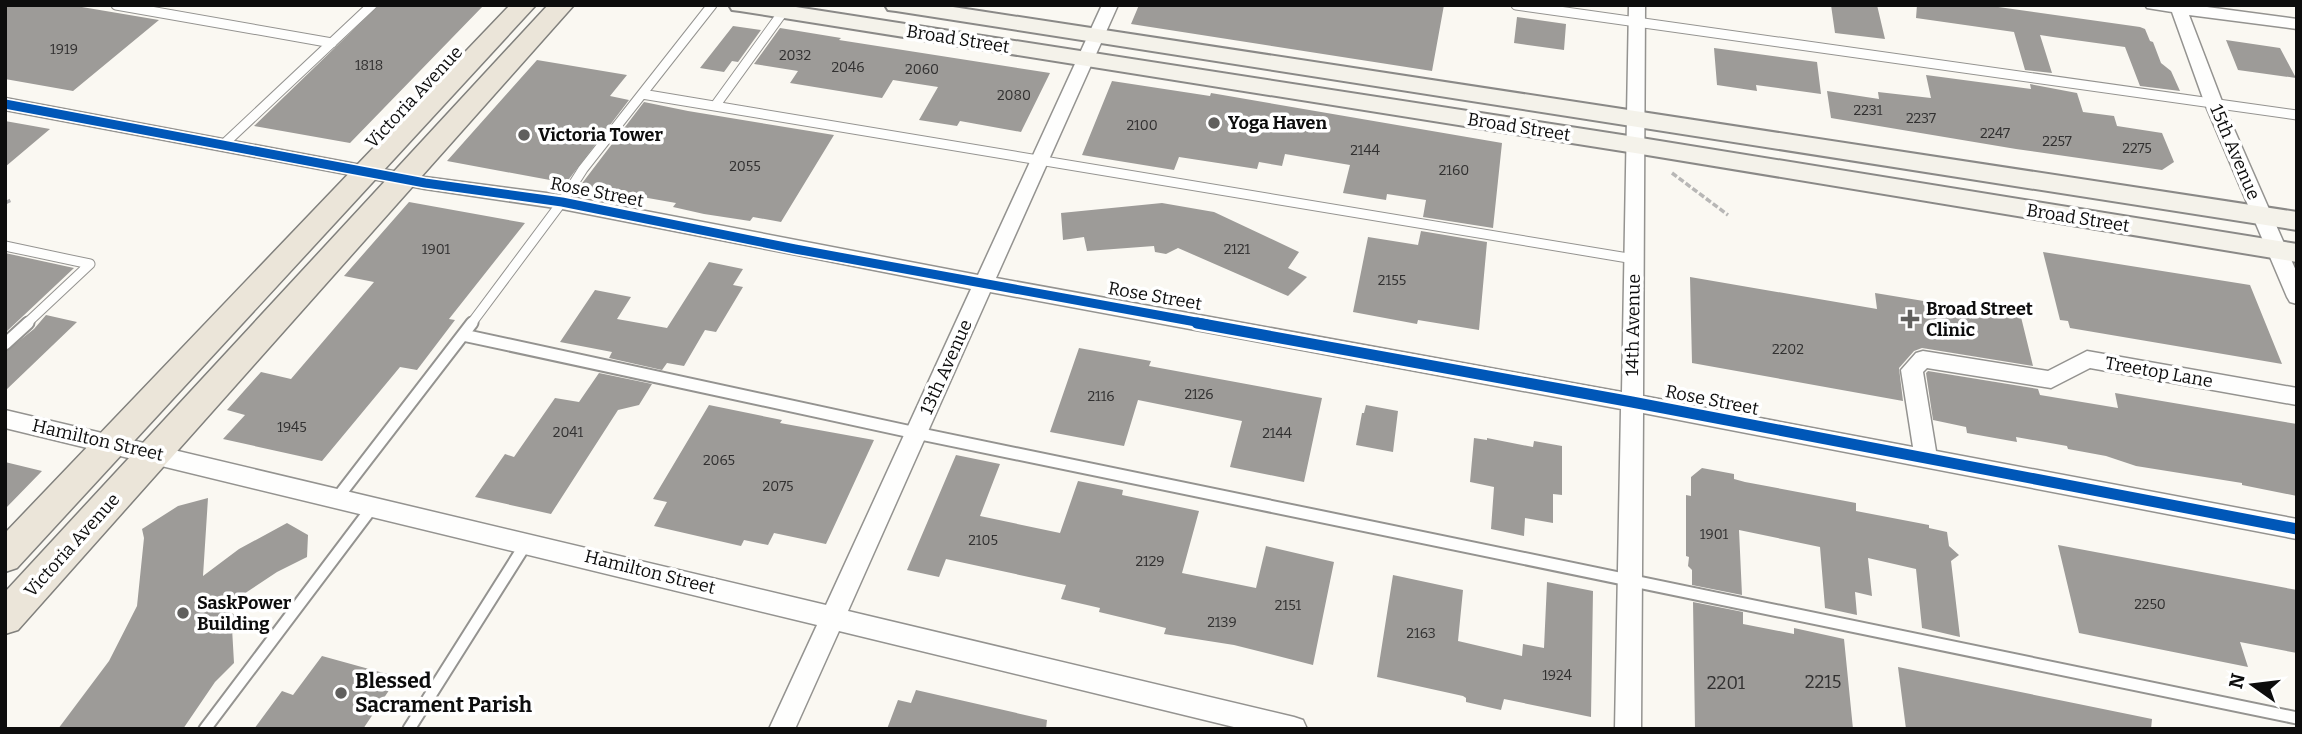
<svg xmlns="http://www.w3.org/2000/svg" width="2302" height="734" viewBox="0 0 2302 734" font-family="Bitter,serif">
<rect width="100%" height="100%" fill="#faf8f2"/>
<!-- building -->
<path fill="#9d9b98" d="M5 5H70L159 20 73 91 5 79Z
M379 5H484L350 143 254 126Z
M1139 5H1444L1432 71 1131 24Z
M1831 5H1877L1885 39 1835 33Z
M1917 5H1984L2140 27 2145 29 2150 41 2153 42 2161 63 2171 71 2180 91 2140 86 2125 47 2053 37 2040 35 2052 73 2025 70 2014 32 1916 18Z
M1517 17 1566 24 1564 50 1514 43Z
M733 26 761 30 738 62 732 61 724 72 700 68Z
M780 28 841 38 839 40 1050 73 1021 132 960 121 957 126 919 120 938 87 893 80 882 98 790 83 798 71 754 64Z
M2226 40 2280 48 2296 78 2238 70Z
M1714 48 1817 62 1821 94 1756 85 1757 91 1717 85Z
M537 60 627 75 610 96 629 100 566 183 447 161Z
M1926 75 2031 89 2030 84 2077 93 2083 112 2114 116 2117 126 2162 133 2174 162 2162 170 2016 149 1831 118 1827 91 1879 99 1878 92 1931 98Z
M1112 81 1210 96 1211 93 1502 143 1493 228 1423 217 1426 200 1387 194 1386 200 1343 193 1350 165 1285 154 1282 166 1259 162 1257 169 1179 157 1174 170 1082 155Z
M644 102 688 111 834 135 781 222 753 217 750 221 704 214 673 207 676 203 580 186Z
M5 121 50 129 5 167Z
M409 202 525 223 449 319 455 320 417 370 400 367 322 461 223 439 245 415 227 410 261 372 291 379 374 282 344 276Z
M1162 203 1214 212 1299 252 1288 268 1307 277 1288 296 1178 248 1166 254 1155 252 1154 246 1087 251 1084 237 1063 240 1061 213Z
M1421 231 1487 242 1479 330 1418 320 1417 324 1353 312 1368 237 1418 245Z
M2043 252 2250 285 2282 364 2070 328 2068 321 2060 320Z
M5 253 74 268 5 333Z
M709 262 743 269 733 285 743 287 716 332 705 330 684 366 667 363 662 370 609 358 612 352 560 342 595 290 631 297 617 319 667 328Z
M1690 277 1877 309 1875 293 2021 317 2033 366 1922 348 1914 351 1899 368 1903 401 1692 363Z
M46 315 77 322 5 391V352L34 329Z
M1079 348 1151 361 1149 366 1322 398 1304 482 1230 467 1242 421 1138 400 1124 446 1050 432Z
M1928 371 2038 389 2040 395 2118 408 2115 393 2297 424V496L2242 485V483L2136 466 2106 456 2068 449 2067 446 2016 437 2017 442 1967 433 1966 427 1933 420 1926 373Z
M599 373 652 384 639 405 618 410 551 514 475 497 505 454 514 457 555 398 579 402Z
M709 405 782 420 780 423 874 440 826 544 774 533 768 545 744 540 741 546 654 526 667 502 653 499Z
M1366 405 1398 411 1393 452 1356 445 1362 413H1364Z
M1474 438 1487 440V438L1533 447 1534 441 1562 446V495L1553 494V523L1525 518 1524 536 1491 529 1494 487 1470 482Z
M956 455 1000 464 980 516 1060 533 1078 481 1123 490 1122 495 1199 511 1182 573 1256 588 1266 546 1334 562 1313 665 1234 645 1164 634 1166 628 1099 612 1100 608 1061 599 1066 585 946 559 939 577 907 570Z
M5 462 42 471 5 509Z
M1702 468 1734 474V479L1745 482 1856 503V511L1929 525V528L1947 532 1949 546 1959 555 1951 561 1960 637 1922 628 1916 569 1868 558 1872 596 1855 592 1857 615 1825 608 1820 547 1739 530 1742 595 1692 585V570L1688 566 1689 557 1686 556V495L1691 496V477Z
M208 498 203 576 239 549 287 523 308 535 307 557 277 572 221 609 241 617 232 628 234 663 215 682 183 729H58L109 661 137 606 144 538 142 529 178 506Z
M2058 545 2297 590V653L2240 642 2248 667 2079 633Z
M1393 575 1463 590 1458 641 1522 656 1523 644 1544 648 1547 582 1593 591 1591 717 1504 699 1501 710 1466 702V698L1463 696 1377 677Z
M1693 602 1743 612V624L1794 634V628L1844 639 1853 729H1695Z
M322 656 398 677 363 729H254L282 691 293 695Z
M1898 667 2152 719 2151 729H1906Z
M916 690 1047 720 1046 729H887L898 700 911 703Z"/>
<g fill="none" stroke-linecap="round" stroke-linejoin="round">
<defs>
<path id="lane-far1" d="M116 5 332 43
M1516 5 2297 115
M642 94 1634 259
M715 106 783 12
M224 144 372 5
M5 246 90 264
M26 324 90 264
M471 324 562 202 583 169 712 5"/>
<path id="lane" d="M463 335 916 433 2297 718
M5 344 28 323
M338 497 472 323
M205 729 374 505
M409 729 527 542"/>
<path id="street" d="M1102 5H1118L996 278 1622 392 1629 5H1645L1643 396 1913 447 1901 370 1916 353 1923 351 2048 371 2087 351 2297 388V405L2090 368 2051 388 1927 368 1923 372 1936 451 2297 519V539L1643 413 1641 729H1615L1621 409 990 292 848 611 1294 717 1303 720 1307 729H1242L839 631 795 729H769L817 625 5 428V410L826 605 971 289 562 209 425 189 5 110V98L425 177 562 195 978 275Z
M2145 5H2192L2297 19V29L2189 15 2223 104 2297 273V304L2290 302 2287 297 2205 104 2172 12 2147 8Z"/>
<path id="secondary" d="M729 5H783L1635 137 2297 244V262L1635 153 740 11 732 10Z
M885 5H940L2297 212V230L896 11 888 10Z"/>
<path id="primary" d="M510 5H536L17 568 5 572V533Z
M548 5H574L18 630 5 634V592Z"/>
</defs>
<!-- lane-far1 casing -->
<use href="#lane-far1" stroke="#949390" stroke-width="11"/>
<!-- lane casing -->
<use href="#lane" stroke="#949390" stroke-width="15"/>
<!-- street casing -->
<use href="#street" stroke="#949390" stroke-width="3"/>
<!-- secondary casing -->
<use href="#secondary" stroke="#8a8987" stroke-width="4"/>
<!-- primary casing -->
<use href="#primary" stroke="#81807d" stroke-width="3"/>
<!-- path -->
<path stroke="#b8b7b6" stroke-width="3.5" stroke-dasharray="6 2.5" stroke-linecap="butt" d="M1672 173 1728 215
M5 203 11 200"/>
<!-- lane-far1 -->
<use href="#lane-far1" stroke="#fefefd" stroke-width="9"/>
<!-- lane -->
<use href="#lane" stroke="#fefefd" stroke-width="11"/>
<!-- street -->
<use href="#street" fill="#fefefd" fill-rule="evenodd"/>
<!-- secondary -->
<use href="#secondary" fill="#f4f2ea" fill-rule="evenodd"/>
<!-- primary -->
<use href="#primary" fill="#ebe5d9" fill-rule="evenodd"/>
<defs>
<path id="cycleway-far1" d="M5 104 425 183 562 202 795 249 1207 324"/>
<path id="cycleway" d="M1197 323 1632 402 2297 529"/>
</defs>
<!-- cycleway-far1 casing -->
<use href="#cycleway-far1" stroke="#fff" stroke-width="12"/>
<!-- cycleway casing -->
<use href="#cycleway" stroke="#fff" stroke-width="16"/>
<!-- cycleway-far1 -->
<use href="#cycleway-far1" stroke="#0057b8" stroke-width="9"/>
<!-- cycleway -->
<use href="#cycleway" stroke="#0057b8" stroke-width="11"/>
</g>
<!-- markers -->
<g fill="#605f5d" stroke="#fff" stroke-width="2.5">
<circle cx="1214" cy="123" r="7"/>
<circle cx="524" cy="135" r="7"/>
<path d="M1906.5 308.5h7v7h7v7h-7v7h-7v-7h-7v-7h7z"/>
<circle cx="183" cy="613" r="7"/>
<circle cx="341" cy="693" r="7"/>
</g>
<g text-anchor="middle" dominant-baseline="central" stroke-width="7" stroke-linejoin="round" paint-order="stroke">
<!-- number labels -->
<g font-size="14" fill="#313030">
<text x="64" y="49">1919</text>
<text x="795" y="55">2032</text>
<text x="369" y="65">1818</text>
<text x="848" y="67">2046</text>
<text x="922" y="69">2060</text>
<text x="1014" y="95">2080</text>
<text x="1868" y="110">2231</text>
<text x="1921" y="118">2237</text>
<text x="1142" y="125">2100</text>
<text x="1995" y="133">2247</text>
<text x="2057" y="141">2257</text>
<text x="2137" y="148">2275</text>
<text x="1365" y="150">2144</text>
<text x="745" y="166">2055</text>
<text x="1454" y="170">2160</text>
<text x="436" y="249">1901</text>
<text x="1237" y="249">2121</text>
<text x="1392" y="280">2155</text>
<text x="1788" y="349">2202</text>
<text x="1199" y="394">2126</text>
<text x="1101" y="396">2116</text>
<text x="292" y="427">1945</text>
<text x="568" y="432">2041</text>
<text x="1277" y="433">2144</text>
<text x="719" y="460">2065</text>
<text x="778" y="486">2075</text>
<text x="1714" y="534">1901</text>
<text x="983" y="540">2105</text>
<text x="1150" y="561">2129</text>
<text x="2150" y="604">2250</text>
<text x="1288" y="605">2151</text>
<text x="1222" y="622">2139</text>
<text x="1421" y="633">2163</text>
<text x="1557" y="675">1924</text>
</g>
<!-- street labels -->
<g font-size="18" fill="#0d0d0d" stroke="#fff">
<text transform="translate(958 39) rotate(9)">Broad Street</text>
<text transform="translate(414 97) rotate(-47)">Victoria Avenue</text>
<text transform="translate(1519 127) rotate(9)">Broad Street</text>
<text transform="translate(2235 152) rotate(67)">15th Avenue</text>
<text transform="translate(597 192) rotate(11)">Rose Street</text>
<text transform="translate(2078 218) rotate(9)">Broad Street</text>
<text transform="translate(1155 296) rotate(10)">Rose Street</text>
<text transform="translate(1633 325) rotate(-89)">14th Avenue</text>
<text transform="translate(946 367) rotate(-66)">13th Avenue</text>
<text transform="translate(2159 372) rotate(10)">Treetop Lane</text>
<text transform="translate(1712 400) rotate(11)">Rose Street</text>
<text transform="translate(98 440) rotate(13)">Hamilton Street</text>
<text transform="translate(72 545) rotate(-48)">Victoria Avenue</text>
<text transform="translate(650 572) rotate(14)">Hamilton Street</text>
</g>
<!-- poi labels -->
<g font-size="18" font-weight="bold" fill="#0d0d0d" stroke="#fff" text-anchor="start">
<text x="1228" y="123">Yoga Haven</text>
<text x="538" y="135">Victoria Tower</text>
<text x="1926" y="309">Broad Street<tspan x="1926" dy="21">Clinic</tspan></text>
<text x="197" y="603">SaskPower<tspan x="197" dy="21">Building</tspan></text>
</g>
<!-- near-number labels -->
<g font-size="18" fill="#313030">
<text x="1823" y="682">2215</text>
<text x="1726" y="683">2201</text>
</g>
<!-- near-poi labels -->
<g font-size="21" font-weight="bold" fill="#0d0d0d" stroke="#fff" text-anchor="start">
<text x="355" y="681">Blessed<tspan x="355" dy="24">Sacrament Parish</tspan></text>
</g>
</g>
<!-- border -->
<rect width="2302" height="734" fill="none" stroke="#0d0d0d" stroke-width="14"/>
<!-- north arrow -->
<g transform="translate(2253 685) rotate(284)" stroke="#ffffff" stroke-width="5" paint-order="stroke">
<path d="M0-5L12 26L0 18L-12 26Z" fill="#0d0d0d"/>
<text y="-10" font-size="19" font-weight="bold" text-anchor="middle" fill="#0d0d0d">N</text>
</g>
</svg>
